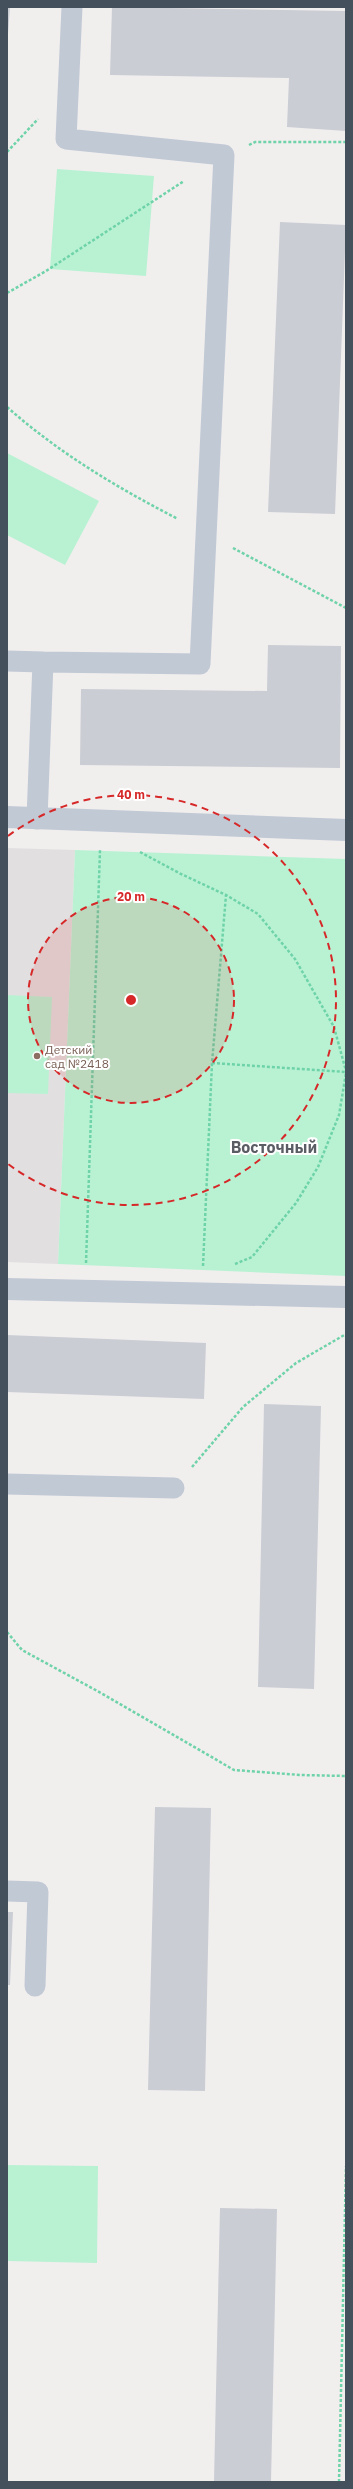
<svg xmlns="http://www.w3.org/2000/svg" width="353" height="2489" viewBox="0 0 353 2489" font-family="'IBM Plex Sans',sans-serif">
<rect width="100%" height="100%" fill="#f1eeee"/>
<!-- education -->
<path fill="#e2dfe0" d="M7 848 75 850 58 1264 7 1262Z"/>
<!-- green -->
<path fill="#b9f2d3" d="M57 169 154 176 146 276 50 269Z
M7 453 99 501 65 565 7 535Z
M75 850 346 859V1276L58 1264Z
M7 995 52 997 48 1094 7 1093Z
M7 2165 98 2166 97 2263 7 2261Z"/>
<!-- building -->
<path fill="#cacdd4" d="M7 7H10L8 34H7Z
M112 7 346 11V131L287 127 289 78 110 75Z
M280 222 346 225 335 514 268 512Z
M268 645 341 646 340 768 80 765 81 689 267 691Z
M7 1335 206 1343 204 1399 7 1392Z
M264 1404 321 1406 314 1689 258 1687Z
M155 1807 211 1808 205 2091 148 2090Z
M7 1912H13L10 1985H7Z
M220 2208 277 2209 271 2482H214Z"/>
<g fill="none" stroke-linecap="round" stroke-linejoin="round">
<!-- path -->
<path stroke="#6ed3a9" stroke-width="2.5" stroke-dasharray="3 2" stroke-linecap="butt" d="M249 145 255 142H346
M7 152 38 119
M7 293 46 271 184 181
M7 407C59 453 116 487 178 519
M233 548 346 608
M140 852 181 874 226 895 258 914 295 959 334 1027 346 1071
M212 1063 346 1072
M86 1263 100 850
M235 1264 252 1257 296 1203 318 1167 339 1115 346 1073
M203 1266 212 1063 226 895
M192 1467 243 1407 296 1363 346 1334
M7 1632 22 1650 101 1693 234 1770 300 1775 346 1776
M339 2482 346 2166"/>
<!-- lane -->
<path stroke="#c1c9d5" stroke-width="21" d="M7 661 43 662 37 819
M43 662 200 664 224 155 66 139 72 7
M7 1484 174 1488
M7 1891 38 1892 35 1986"/>
<!-- street -->
<path stroke="#c1c9d5" stroke-width="22" d="M7 817 346 830
M7 1289 346 1297"/>
</g>
<!-- distance rings -->
<circle cx="131" cy="1000" r="103" fill="#d62828" fill-opacity=".12"/>
<g fill="none" stroke="#d62828" stroke-width="2" stroke-dasharray="7 5">
<circle cx="131" cy="1000" r="103"/>
<path d="M8 836A205 205 0 1 1 8 1164"/>
</g>
<!-- markers -->
<circle fill="#8d6e63" stroke="#fff" stroke-width="1.5" cx="37" cy="1056" r="4"/>
<g text-anchor="middle" dominant-baseline="central" stroke-width="4" stroke-linejoin="round" paint-order="stroke">
<!-- education labels -->
<g font-size="12" fill="#785e54" stroke="#fff" text-anchor="start">
<text x="45" y="1049">Детский<tspan x="45" dy="14">сад №2418</tspan></text>
</g>
<!-- district labels -->
<g font-size="16" font-weight="bold" fill="#5a5e64" stroke="#fff">
<text x="274" y="1147">Восточный</text>
</g>
</g>
<circle cx="131" cy="1000" r="6" fill="#d62828" stroke="#fff" stroke-width="2"/>
<g font-size="12" text-anchor="middle" font-weight="bold" fill="#d62828" stroke="#fff" stroke-width="4" stroke-linejoin="round" paint-order="stroke">
<text x="131" y="799">40 m</text>
<text x="131" y="901">20 m</text>
</g>
<!-- border -->
<rect width="353" height="2489" fill="none" stroke="#45505d" stroke-width="16"/>
</svg>
